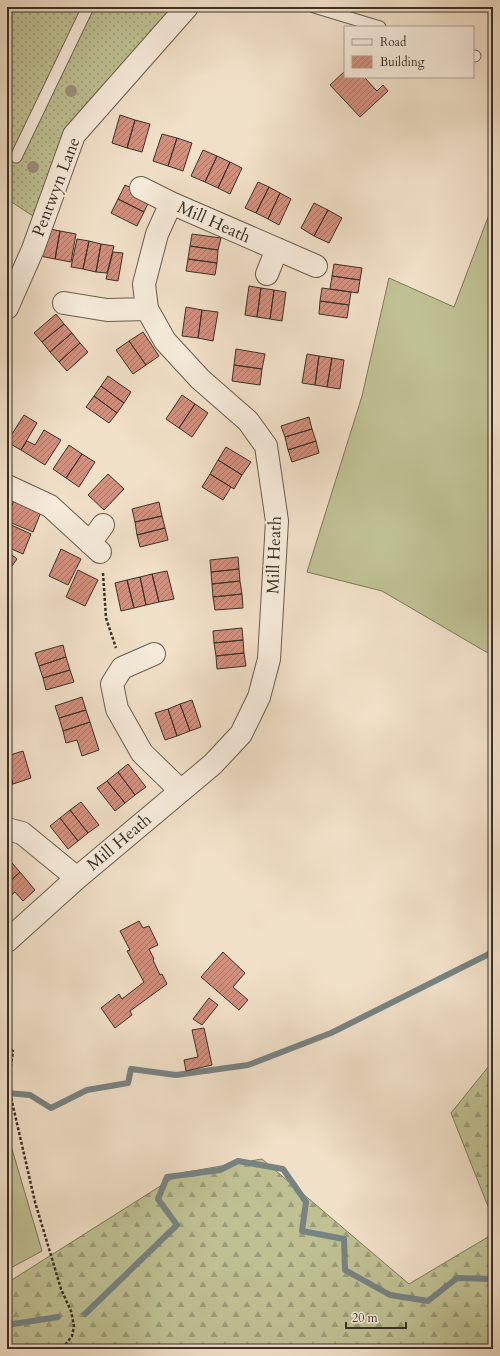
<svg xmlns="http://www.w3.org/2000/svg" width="500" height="1356" viewBox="0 0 500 1356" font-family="Cardo,serif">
<defs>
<pattern id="forest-firs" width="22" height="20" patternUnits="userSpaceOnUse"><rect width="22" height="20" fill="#bfc193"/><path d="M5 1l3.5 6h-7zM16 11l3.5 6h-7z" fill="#9c9d78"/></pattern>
<pattern id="garden-dots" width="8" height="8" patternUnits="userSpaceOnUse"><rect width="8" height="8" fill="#bfc193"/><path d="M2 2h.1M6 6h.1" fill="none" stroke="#9c9d78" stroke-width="1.8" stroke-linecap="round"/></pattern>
<pattern id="building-hatch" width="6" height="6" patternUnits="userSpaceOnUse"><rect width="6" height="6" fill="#d2907f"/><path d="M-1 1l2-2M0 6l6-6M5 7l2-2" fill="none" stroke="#ac7668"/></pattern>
</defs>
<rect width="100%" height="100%" fill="#f1e0c8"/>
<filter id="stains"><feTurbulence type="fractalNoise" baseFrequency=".005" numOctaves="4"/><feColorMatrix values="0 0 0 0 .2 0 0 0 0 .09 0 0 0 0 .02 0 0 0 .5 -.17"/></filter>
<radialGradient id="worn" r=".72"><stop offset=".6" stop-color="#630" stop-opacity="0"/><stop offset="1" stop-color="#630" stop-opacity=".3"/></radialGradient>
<!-- grass -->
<path fill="#bfc193" stroke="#7d795d" d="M493 204V656L382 591 307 572 362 396 389 278 454 307Z
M7 1132 42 1251 7 1270Z"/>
<!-- forest -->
<path fill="url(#forest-firs)" stroke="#7d795d" d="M493 1061V1219L451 1113Z
M262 1159 409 1284 493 1234V1349H7V1283L181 1173Z"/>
<!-- garden -->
<path fill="url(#garden-dots)" stroke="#7d795d" d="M7 7H187L74 135 42 222 7 199Z"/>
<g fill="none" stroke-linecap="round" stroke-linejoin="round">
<!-- stream -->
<path stroke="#778383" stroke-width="6" d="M7 1093 30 1095 51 1108 87 1090 128 1083 131 1069 176 1075 248 1065 331 1033 493 952
M85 1314 177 1225 158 1199 167 1177 220 1170 238 1161 283 1169 306 1202 302 1231 344 1239 345 1270 390 1295 428 1301 457 1278 493 1279
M7 1325 58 1317"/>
</g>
<!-- building -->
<path fill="url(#building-hatch)" stroke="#3b3127" d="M345 71V77H366L365 78 377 91 383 85 388 91 360 117 330 85Z
M120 115 135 120 127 148 112 143Z
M135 120 150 124 142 152 127 148Z
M162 134 177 138 168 166 153 161Z
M177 138 192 143 183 171 168 166Z
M203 150 217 156 205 182 191 176Z
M217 156 230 162 218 188 205 182Z
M230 162 242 168 230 194 218 188Z
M258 182 269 187 256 213 245 208Z
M125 185 151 197 144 212 118 199Z
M269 187 280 193 268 219 256 213Z
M280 193 291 199 279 225 268 219Z
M118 199 144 212 137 226 111 213Z
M314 203 328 210 314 236 301 228Z
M328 210 342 218 329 243 314 236Z
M45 228 60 231 55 259 40 256Z
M60 231 76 234 71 262 55 259Z
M192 234 221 238 218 250 190 246Z
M77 239 89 241 83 269 71 267Z
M89 241 101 244 96 272 83 269Z
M101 244 114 246 107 273 96 272Z
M190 246 218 250 217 263 188 259Z
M113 252 123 253 118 281 106 279Z
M188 259 217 263 215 275 186 271Z
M334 264 362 268 360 280 332 276Z
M332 276 360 280 358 293 330 289Z
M249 286 261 288 257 317 245 315Z
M261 288 274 290 270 319 257 317Z
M322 288 351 292 349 305 320 301Z
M274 290 286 292 282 321 270 319Z
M320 301 349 305 347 318 319 314Z
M186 307 202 310 198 338 182 336Z
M202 310 218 312 213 341 198 338Z
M56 314 64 324 42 342 34 333Z
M64 324 72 333 50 352 42 342Z
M143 332 159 356 146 365 129 341Z
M72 333 80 343 59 362 50 352Z
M129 341 146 365 133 374 116 350Z
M80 343 88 352 67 371 59 362Z
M236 349 265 354 262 369 234 365Z
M307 354 319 356 315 385 302 383Z
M319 356 332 358 327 387 315 385Z
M332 358 344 360 340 389 327 387Z
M234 365 262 369 260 385 232 381Z
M108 376 131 392 124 403 101 386Z
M101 386 124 403 117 413 94 396Z
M182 395 195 404 179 428 166 419Z
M94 396 117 413 109 423 86 407Z
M195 404 208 413 192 437 179 428Z
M24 415 37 423 21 450 7 442Z
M309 417 312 429 285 437 281 426Z
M312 429 316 441 288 450 285 437Z
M44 430 61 440 45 465 21 450 27 441 35 445Z
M316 441 319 453 292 462 288 450Z
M69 445 82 454 66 478 53 469Z
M226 447 251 462 242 475 218 460Z
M82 454 95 462 79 487 66 478Z
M218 460 242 475 234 489 210 474Z
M108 474 124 489 104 510 88 495Z
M210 474 231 487 223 500 202 487Z
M14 500 41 512 33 532 7 521V518Z
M159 502 162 516 135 522 132 509Z
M162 516 165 528 137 535 135 522Z
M7 523 31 534 23 554 7 547Z
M165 528 168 540 140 547 137 535Z
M61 549 81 559 68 585 49 576Z
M7 551 17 559 7 573Z
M238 557 239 569 211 572 210 560Z
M239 569 240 581 212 584 211 572Z
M78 570 98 580 85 606 66 597Z
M167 571 174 599 159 602 152 574Z
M152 574 159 602 146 605 140 577Z
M140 577 146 605 134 608 127 580Z
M127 580 134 608 121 611 115 583Z
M240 581 242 594 213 597 212 584Z
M242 594 243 608 215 610 213 597Z
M242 628 243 640 214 643 213 631Z
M243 640 244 653 216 656 214 643Z
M63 645 66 657 39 666 35 653Z
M244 653 246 666 217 669 216 656Z
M66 657 70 670 43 678 39 666Z
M70 670 74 682 46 690 43 678Z
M82 697 86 710 59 718 55 706Z
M192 700 201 727 190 731 180 704Z
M180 704 190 731 177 736 168 709Z
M168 709 177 736 165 740 155 713Z
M86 710 90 722 63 731 59 718Z
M90 722 99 750 82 756 77 740 66 743 63 731Z
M23 751 31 778 13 784 7 765V756Z
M128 764 146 787 135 795 118 772Z
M7 765 13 784 7 786Z
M118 772 135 795 125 803 107 781Z
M107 781 125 803 115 811 97 788Z
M81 802 99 825 88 833 70 810Z
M70 810 88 833 78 841 60 818Z
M60 818 78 841 68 849 50 826Z
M7 857 12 863 7 867Z
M12 863 20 872 7 884V867Z
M20 872 35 890 23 901 15 892 7 899V884Z
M139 921 143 928 149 926 158 945 149 949 154 959 153 960 160 975 162 974 167 984 130 1011 132 1015 115 1028 101 1008 119 994 122 999 144 982 127 951 130 950 120 931Z
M223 952 245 973 233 987 248 1000 239 1010 201 977Z
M209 998 218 1005 202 1025 193 1019Z
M204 1028 212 1065 186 1071 184 1060 198 1057 192 1030Z"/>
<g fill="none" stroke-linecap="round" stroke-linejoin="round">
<defs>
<path id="service" d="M314 7 380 27
M473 56H475
M16 157 88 7"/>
<path id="minor" d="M141 188 171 203
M267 274 277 249
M64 303 107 310 147 309
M7 308 33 249 74 135 187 7
M7 486 50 506 100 552
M90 543 103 525
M154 654 122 668 112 684 117 709 142 753 180 790
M7 829 22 833 77 878
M7 941 77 878 213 764 241 734 259 697 269 659 277 521 266 446 248 421 200 379 165 341 147 309 144 284 157 234 171 203 316 266"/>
</defs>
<!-- service casing -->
<use href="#service" stroke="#685d4f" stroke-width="13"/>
<!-- minor casing -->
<use href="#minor" stroke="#685d4f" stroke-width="24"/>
<!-- path -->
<path stroke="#3b3127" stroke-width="2.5" stroke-dasharray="3 2" stroke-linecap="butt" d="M103 573 106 618 116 648
M7 1047 13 1051 8 1086 10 1093 35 1202 61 1289 71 1311 74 1326 72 1336 62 1349"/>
<!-- service -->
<use href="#service" stroke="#f6ebdb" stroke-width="11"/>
<!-- minor -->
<use href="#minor" stroke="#f6ebdb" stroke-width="22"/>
</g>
<!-- trees -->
<g fill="#9b907c">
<circle cx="71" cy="91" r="6"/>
<circle cx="33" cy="167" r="6"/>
</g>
<g text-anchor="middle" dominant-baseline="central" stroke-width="4" stroke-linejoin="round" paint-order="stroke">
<!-- street labels -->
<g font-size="17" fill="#3b3127" stroke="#f6ebdb">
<text transform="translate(56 187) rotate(-69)">Pentwyn Lane</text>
<text transform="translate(214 222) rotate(24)">Mill Heath</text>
<text transform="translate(274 555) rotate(-88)">Mill Heath</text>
<text transform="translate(119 842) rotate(-40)">Mill Heath</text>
</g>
</g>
<!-- margin -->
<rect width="500" height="1356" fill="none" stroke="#f1e0c8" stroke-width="24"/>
<rect x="8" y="8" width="484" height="1340" fill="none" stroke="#3b3127" stroke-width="2"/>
<rect x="12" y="12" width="476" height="1332" fill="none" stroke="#3b3127"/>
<!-- legend -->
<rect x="344" y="26" width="130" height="52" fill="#f6ebdb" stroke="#aba193"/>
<rect x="352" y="39" width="20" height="6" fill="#f6ebdb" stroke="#aba193"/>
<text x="380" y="46" font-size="12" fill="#3b3127">Road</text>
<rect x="352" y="56" width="20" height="12" fill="url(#building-hatch)" stroke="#aba193"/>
<text x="380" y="66" font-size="12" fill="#3b3127">Building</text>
<!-- scale -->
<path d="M346 1322v6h60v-6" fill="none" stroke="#3b3127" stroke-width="2"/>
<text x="352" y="1322" font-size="12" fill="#3b3127" stroke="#f6ebdb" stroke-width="3" paint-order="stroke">20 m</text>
<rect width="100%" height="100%" filter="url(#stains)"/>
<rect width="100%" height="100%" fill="url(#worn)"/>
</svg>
